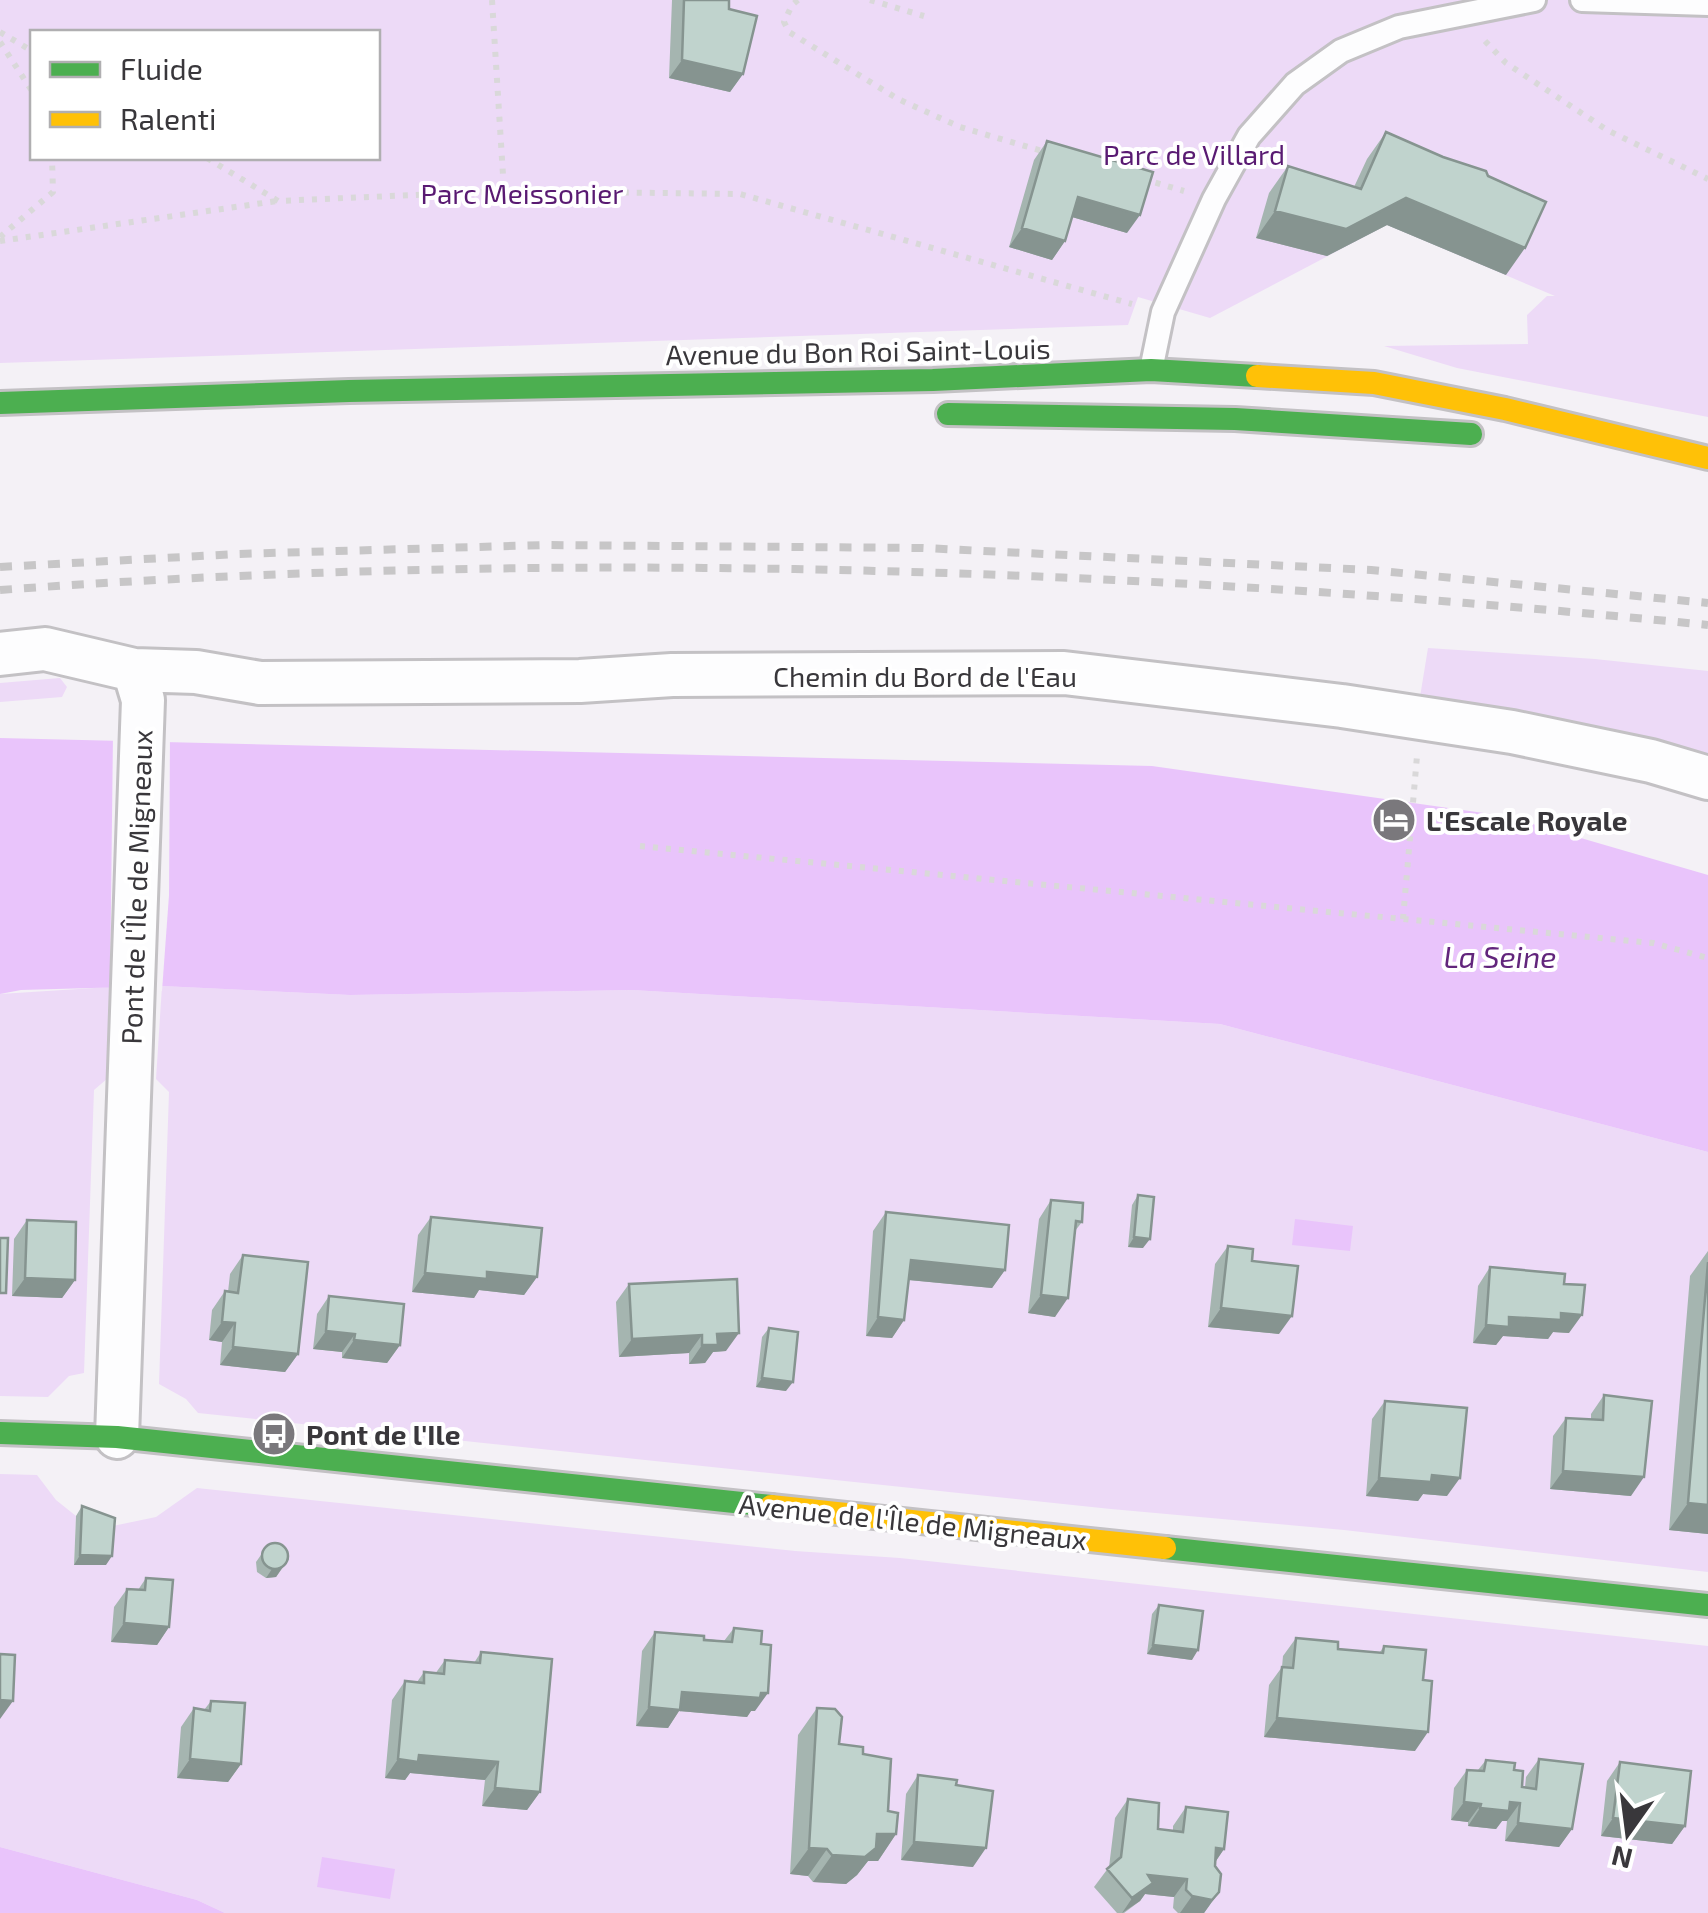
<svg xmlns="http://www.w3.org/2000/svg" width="1708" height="1913" viewBox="0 0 1708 1913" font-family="'Exo 2',sans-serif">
<rect width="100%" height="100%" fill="#f4f1f6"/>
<!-- green -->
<path fill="#eddaf7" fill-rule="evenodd" d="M0 0H1708V417L1457 368 1384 346 1528 344 1527 315 1547 296H1555L1387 225 1210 318 1138 297 1128 325 0 363ZM32 32H378V158H32Z
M1428 648 1595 659 1708 671V769L1420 697Z
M60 678 67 687 62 697 0 702V683Z
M162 986 350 995 632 990 1220 1024 1708 1152V1572L1344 1530 1111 1509 198 1413 186 1399 159 1384 169 1092 156 1079ZM391 1322 387 1363 342 1358V1352L313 1349Z
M110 987 108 1078 94 1090 84 1373 69 1376 48 1397 0 1396V994Z
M0 1474 37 1475 56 1500 76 1516 74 1565H105L108 1527 156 1517 197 1488 795 1551 900 1558 1708 1646V1913H225L197 1900 0 1847Z"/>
<!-- water -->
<path fill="#e9c4fb" d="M0 738 1152 766 1505 816 1708 875V1152L1220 1024 632 990 350 995 162 986 21 990 0 994Z
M1295 1219 1353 1226 1350 1251 1292 1245Z
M0 1847 197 1900 225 1913H0Z
M322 1857 395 1869 390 1899 317 1887Z"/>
<!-- pier -->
<path fill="#f4f1f6" d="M113 734 170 736 169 895 162 991 110 992Z"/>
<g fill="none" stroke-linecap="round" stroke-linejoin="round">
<defs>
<path id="lane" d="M1582 0 1708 4
M1151 370 1163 312 1214 199 1249 136 1295 84 1341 51 1399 27 1534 0"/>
<path id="street" d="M0 654 45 649 134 670 143 700 117 1437
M134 670 196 672 260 683 580 681 672 675 1064 673 1342 706 1512 732 1651 761 1708 778"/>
<path id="fast" d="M0 403 349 391 933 380 1151 370 1257 376
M948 414 1235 419 1471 434
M0 1433 117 1437 771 1506
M1165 1548 1708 1605"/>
<path id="slow" d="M1257 376 1374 383 1505 409 1708 458
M771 1506 1165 1548"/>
</defs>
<!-- lane casing -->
<use href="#lane" stroke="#c3c1c4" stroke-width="28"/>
<!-- street casing -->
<use href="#street" stroke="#c3c1c4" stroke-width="48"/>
<!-- fast casing -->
<use href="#fast" stroke="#c3c1c4" stroke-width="28"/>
<!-- slow casing -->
<use href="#slow" stroke="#c3c1c4" stroke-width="28"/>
<!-- path -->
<path stroke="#d9d8d9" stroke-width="6" stroke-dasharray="5 8" stroke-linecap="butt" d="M492 0 504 191
M798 0 792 5 784 22 789 32 898 99 960 127 1049 153
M870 0 924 16
M0 32 32 51
M1485 41 1506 63 1607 130 1708 179
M0 42 32 91
M207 158 278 201 504 191 740 194 1132 304
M1143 179 1184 191
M0 237 53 192 52 158
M0 241 277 201
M640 846 1653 943 1708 958
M1403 919 1417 756"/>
<!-- lane -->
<use href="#lane" stroke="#fdfdfe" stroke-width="22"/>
<!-- street -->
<use href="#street" stroke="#fdfdfe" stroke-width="42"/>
<!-- fast -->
<use href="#fast" stroke="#4caf50" stroke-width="22"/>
<!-- slow -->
<use href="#slow" stroke="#ffc107" stroke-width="22"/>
<!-- rail -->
<path stroke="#c7c6c7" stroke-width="8" stroke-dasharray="12 12" stroke-linecap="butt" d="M0 567 237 554 544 545 923 548 1371 570 1708 603
M0 590C570 548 1140 568 1708 625"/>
</g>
<!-- wall -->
<path fill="#a5b5b0" d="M672 0H729V9L743 74 730 92 669 78Z
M1386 132 1506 275 1387 225 1327 256 1256 238 1269 193 1288 166 1354 187 1367 159Z
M1047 141 1127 233 1072 217 1065 241 1052 260 1009 247 1034 160Z
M1138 1195 1143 1248 1128 1247 1132 1205Z
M1051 1200 1082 1222 1075 1231 1055 1317 1028 1313 1039 1219Z
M886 1212 1005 1270 992 1288 909 1280 904 1320 892 1338 866 1336 873 1231Z
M431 1217 537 1277 524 1295 479 1290 474 1298 412 1292 418 1235Z
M27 1220 75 1280 62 1298 12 1296 14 1239Z
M1228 1246 1252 1261 1279 1334 1208 1327 1215 1264Z
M1708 1251V1534L1669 1530 1690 1276Z
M243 1255 298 1354 285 1372 220 1365 222 1342 209 1340 212 1310 225 1291 228 1292 230 1274Z
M1490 1267 1564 1284 1569 1333 1553 1332 1548 1339 1503 1336 1496 1345 1473 1343 1478 1286Z
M629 1284 726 1351 713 1352 705 1363 689 1364V1353L619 1357 616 1302Z
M329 1296 400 1345 387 1363 342 1358V1352L313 1349 317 1314Z
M769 1328 786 1391 756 1387 762 1337Z
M1604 1395 1631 1496 1550 1489 1553 1436 1566 1418 1591 1420V1414Z
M1385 1401 1447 1496 1423 1494 1418 1501 1366 1496 1372 1419Z
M82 1506 106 1565H74L76 1516Z
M268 1545 289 1559 276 1577 266 1578 257 1572 256 1562Z
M146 1578 169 1627 157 1645 111 1642 114 1607 127 1589 138 1590Z
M1159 1605 1192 1660 1147 1654 1152 1614Z
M734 1628 755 1711H751L747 1717 679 1711 668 1728 636 1726 642 1651 655 1632 724 1641Z
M1296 1638 1338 1649 1380 1652 1384 1646 1415 1751 1264 1737 1269 1685 1282 1667 1283 1656Z
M481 1652 540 1792 527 1810 482 1806 485 1780 410 1773 405 1780 385 1778 392 1700 405 1681 417 1682 424 1672 435 1674 445 1660 474 1663Z
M211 1701 241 1764 228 1782 177 1778 181 1727 194 1708 204 1710Z
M817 1708 839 1744 863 1754 888 1811 896 1834 878 1861H868L857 1875 846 1884 813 1882 808 1876 790 1874 798 1735Z
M1539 1759 1572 1829 1559 1847 1505 1841 1507 1821H1502L1496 1829 1468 1826V1822L1451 1820 1454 1788 1467 1770H1478L1486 1760 1514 1770 1522 1787H1525L1526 1777Z
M1620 1762 1685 1826 1672 1844 1601 1836 1607 1781Z
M918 1775 973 1867 901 1860 906 1794Z
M1128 1799 1158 1829 1173 1831V1826L1186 1807 1224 1849 1215 1862 1219 1892 1204 1913H1178L1173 1908 1174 1897 1145 1894 1140 1901 1124 1913H1117L1094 1887 1109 1867 1115 1818Z"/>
<!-- shaded-wall -->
<path fill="#869490" d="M682 60 743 74 730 92 669 78Z
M1078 197 1140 215 1127 233 1065 215Z
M1406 198 1525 248 1506 275 1387 225 1327 256 1256 238 1275 211Z
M1022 228 1065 241 1052 260 1009 247Z
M1134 1237 1150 1239 1143 1248 1128 1247Z
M911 1260 1005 1270 992 1288 898 1279Z
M487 1272 537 1277 524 1295 479 1290 474 1298 412 1292 425 1273Z
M25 1278 75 1280 62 1298 12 1296Z
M1041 1295 1068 1298 1055 1317 1028 1313Z
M1221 1308 1292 1316 1279 1334 1208 1327Z
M1561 1313 1582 1315 1569 1333 1553 1332 1548 1339 1503 1336 1496 1345 1473 1343 1486 1325 1509 1317Z
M878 1317 904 1320 892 1338 866 1336Z
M222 1322 235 1323 222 1342 209 1340Z
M326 1331 355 1334 342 1352 313 1349Z
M739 1333 726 1351 713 1352 705 1363 689 1364 702 1345 717 1334Z
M702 1335 689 1353 619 1357 632 1339Z
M354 1340 400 1345 387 1363 342 1358Z
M233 1347 298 1354 285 1372 220 1365Z
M762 1378 793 1382 786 1391 756 1387Z
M1563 1471 1644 1477 1631 1496 1550 1489Z
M1432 1475 1460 1478 1447 1496 1423 1494 1418 1501 1366 1496 1379 1478Z
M1688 1503 1708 1505V1534L1669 1530Z
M80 1555 112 1556 106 1565H74Z
M282 1568 276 1577 266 1578 272 1569Z
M124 1623 169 1627 157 1645 111 1642Z
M1153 1645 1198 1650 1192 1660 1147 1654Z
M682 1692 761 1693H768L755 1711H751L747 1717 679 1711 668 1728 636 1726 649 1707Z
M0 1700 13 1701 0 1719Z
M1277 1718 1428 1732 1415 1751 1264 1737Z
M419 1755 498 1762 485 1780 410 1773 405 1780 385 1778 398 1759Z
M190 1759 241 1764 228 1782 177 1778Z
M495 1788 540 1792 527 1810 482 1806Z
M1464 1802 1481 1804 1468 1822 1451 1820Z
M1510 1802 1520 1803 1507 1821H1502L1496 1829 1468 1826 1480 1808Z
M1613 1818 1685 1826 1672 1844 1601 1836Z
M1518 1823 1572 1829 1559 1847 1505 1841Z
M877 1834H896L878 1861H868L857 1875 846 1884 813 1882 832 1855Z
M914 1842 986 1848 973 1867 901 1860Z
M809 1848 827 1849 808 1876 790 1874Z
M1216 1848 1224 1849 1212 1867Z
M1148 1875 1187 1879 1174 1897 1145 1894 1140 1901 1122 1913Z
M1219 1892 1204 1913H1180L1192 1896Z"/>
<!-- building -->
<path fill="#c0d3cd" stroke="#869490" stroke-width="2.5" d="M684 0H729V9L757 16 743 74 682 60Z
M1386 132 1443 157 1486 171 1488 176 1546 202 1525 248 1406 198 1346 229 1275 211 1288 166 1361 189Z
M1047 141 1153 172 1140 215 1078 197 1065 241 1022 228Z
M1138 1195 1154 1197 1150 1239 1134 1237Z
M1051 1200 1083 1203 1082 1222 1076 1221 1068 1298 1041 1295Z
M886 1212 1009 1225 1005 1270 911 1260 904 1320 878 1317Z
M431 1217 542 1228 537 1277 487 1272V1279L425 1273Z
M27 1220 76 1222 75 1280 25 1278Z
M0 1238H8L6 1293H0Z
M1228 1246 1253 1249 1252 1261 1298 1266 1292 1316 1221 1308Z
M243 1255 308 1262 298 1354 233 1347 235 1323 222 1322 225 1291 238 1293Z
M1708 1262V1505L1688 1503Z
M1490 1267 1565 1274 1564 1284 1585 1285 1582 1315 1561 1313V1320L1509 1317V1327L1486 1325Z
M737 1279 739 1333 717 1334 718 1345H702V1335L632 1339 629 1284Z
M329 1296 404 1304 400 1345 354 1340 355 1334 326 1331Z
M769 1328 798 1332 793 1382 762 1378Z
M1604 1395 1652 1401 1644 1477 1563 1471 1566 1418 1603 1420Z
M1385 1401 1467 1408 1460 1478 1432 1475 1431 1482 1379 1478Z
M82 1506 115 1518 112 1556 80 1555Z
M262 1556a13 13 0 1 1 26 0a13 13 0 1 1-26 0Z
M146 1578 173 1580 169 1627 124 1623 127 1589 145 1590Z
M1159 1605 1203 1611 1198 1650 1153 1645Z
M734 1628 762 1631 761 1644 771 1645 768 1693H761L760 1698 682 1692 680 1710 649 1707 655 1632 704 1636V1640L732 1642Z
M1296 1638 1338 1642V1649L1383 1653 1384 1646 1426 1650 1423 1680 1432 1681 1428 1732 1277 1718 1282 1667 1293 1668Z
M481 1652 552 1659 540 1792 495 1788 498 1762 419 1755 418 1762 398 1759 405 1681 424 1683V1672L444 1674 445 1660 480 1663Z
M0 1654 15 1655 13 1701 0 1700Z
M211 1701 245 1703 241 1764 190 1759 194 1708 210 1711Z
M817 1708 835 1709 842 1717 839 1744 863 1747V1754L891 1759 888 1811 898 1813 896 1834H877L876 1848 865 1857 832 1855 827 1849 809 1848Z
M1539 1759 1583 1764 1572 1829 1518 1823 1520 1803 1510 1802 1509 1811 1480 1808 1481 1804 1464 1802 1467 1770 1484 1771 1486 1760 1515 1763 1514 1770 1523 1771 1522 1787 1536 1789Z
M1620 1762 1691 1771 1685 1826 1613 1818Z
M918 1775 957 1780 956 1785 993 1791 986 1848 914 1842Z
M1128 1799 1159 1803 1158 1829 1183 1832 1186 1807 1228 1812 1224 1849 1216 1848 1215 1866 1221 1874 1219 1892 1212 1900 1192 1896 1186 1890 1187 1879 1148 1875 1153 1883 1132 1898 1107 1869 1121 1857Z"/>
<!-- icons -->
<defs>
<symbol id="hotel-disc" viewBox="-11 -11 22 22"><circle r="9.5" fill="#7a787c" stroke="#fff"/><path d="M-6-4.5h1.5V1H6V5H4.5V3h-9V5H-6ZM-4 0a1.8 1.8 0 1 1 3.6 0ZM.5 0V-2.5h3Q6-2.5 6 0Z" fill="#fff"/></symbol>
<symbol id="bus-disc" viewBox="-11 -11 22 22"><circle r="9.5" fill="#7a787c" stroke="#fff"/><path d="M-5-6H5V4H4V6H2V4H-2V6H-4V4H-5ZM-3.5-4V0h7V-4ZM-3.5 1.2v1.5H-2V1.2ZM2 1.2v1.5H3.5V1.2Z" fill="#fff"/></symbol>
</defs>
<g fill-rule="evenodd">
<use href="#hotel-disc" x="1369" y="795" width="50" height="50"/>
<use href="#bus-disc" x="249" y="1409" width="50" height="50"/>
</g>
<g text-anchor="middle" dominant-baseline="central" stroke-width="8" stroke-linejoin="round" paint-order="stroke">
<!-- park labels -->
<g font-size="28" fill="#591a72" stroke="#fff">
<text x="1194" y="154">Parc de Villard</text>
<text x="522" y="193">Parc Meissonier</text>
</g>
<!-- street labels -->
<g font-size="28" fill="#39373b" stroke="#fff">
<text transform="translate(858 351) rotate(-1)">Avenue du Bon Roi Saint-Louis</text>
<text x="925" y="676">Chemin du Bord de l'Eau</text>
<text transform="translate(136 887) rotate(-88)">Pont de l'Île de Migneaux</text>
<text transform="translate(913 1521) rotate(6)">Avenue de l'Île de Migneaux</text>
</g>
<!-- poi labels -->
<g font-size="28" font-weight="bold" fill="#39373b" stroke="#fff" text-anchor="start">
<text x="1426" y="820">L'Escale Royale</text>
<text x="306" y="1434">Pont de l'Ile</text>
</g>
<!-- water labels -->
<g font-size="30" font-style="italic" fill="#62257c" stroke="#fff">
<text x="1500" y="956">La Seine</text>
</g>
</g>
<!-- legend -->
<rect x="30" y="30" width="350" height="130" fill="#ffffff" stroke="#b0afb1" stroke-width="2.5"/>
<rect x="50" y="62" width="50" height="15" fill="#4caf50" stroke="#b0afb1" stroke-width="2.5"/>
<text x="120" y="80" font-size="30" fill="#39373b">Fluide</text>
<rect x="50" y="112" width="50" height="15" fill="#ffc107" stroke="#b0afb1" stroke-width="2.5"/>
<text x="120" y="130" font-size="30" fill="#39373b">Ralenti</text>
<!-- north arrow -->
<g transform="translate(1628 1833) rotate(194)" stroke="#ffffff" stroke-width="8" paint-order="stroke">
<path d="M0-8L18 38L0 25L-18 38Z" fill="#39373b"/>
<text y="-15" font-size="28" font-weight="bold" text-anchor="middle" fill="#39373b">N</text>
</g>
</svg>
